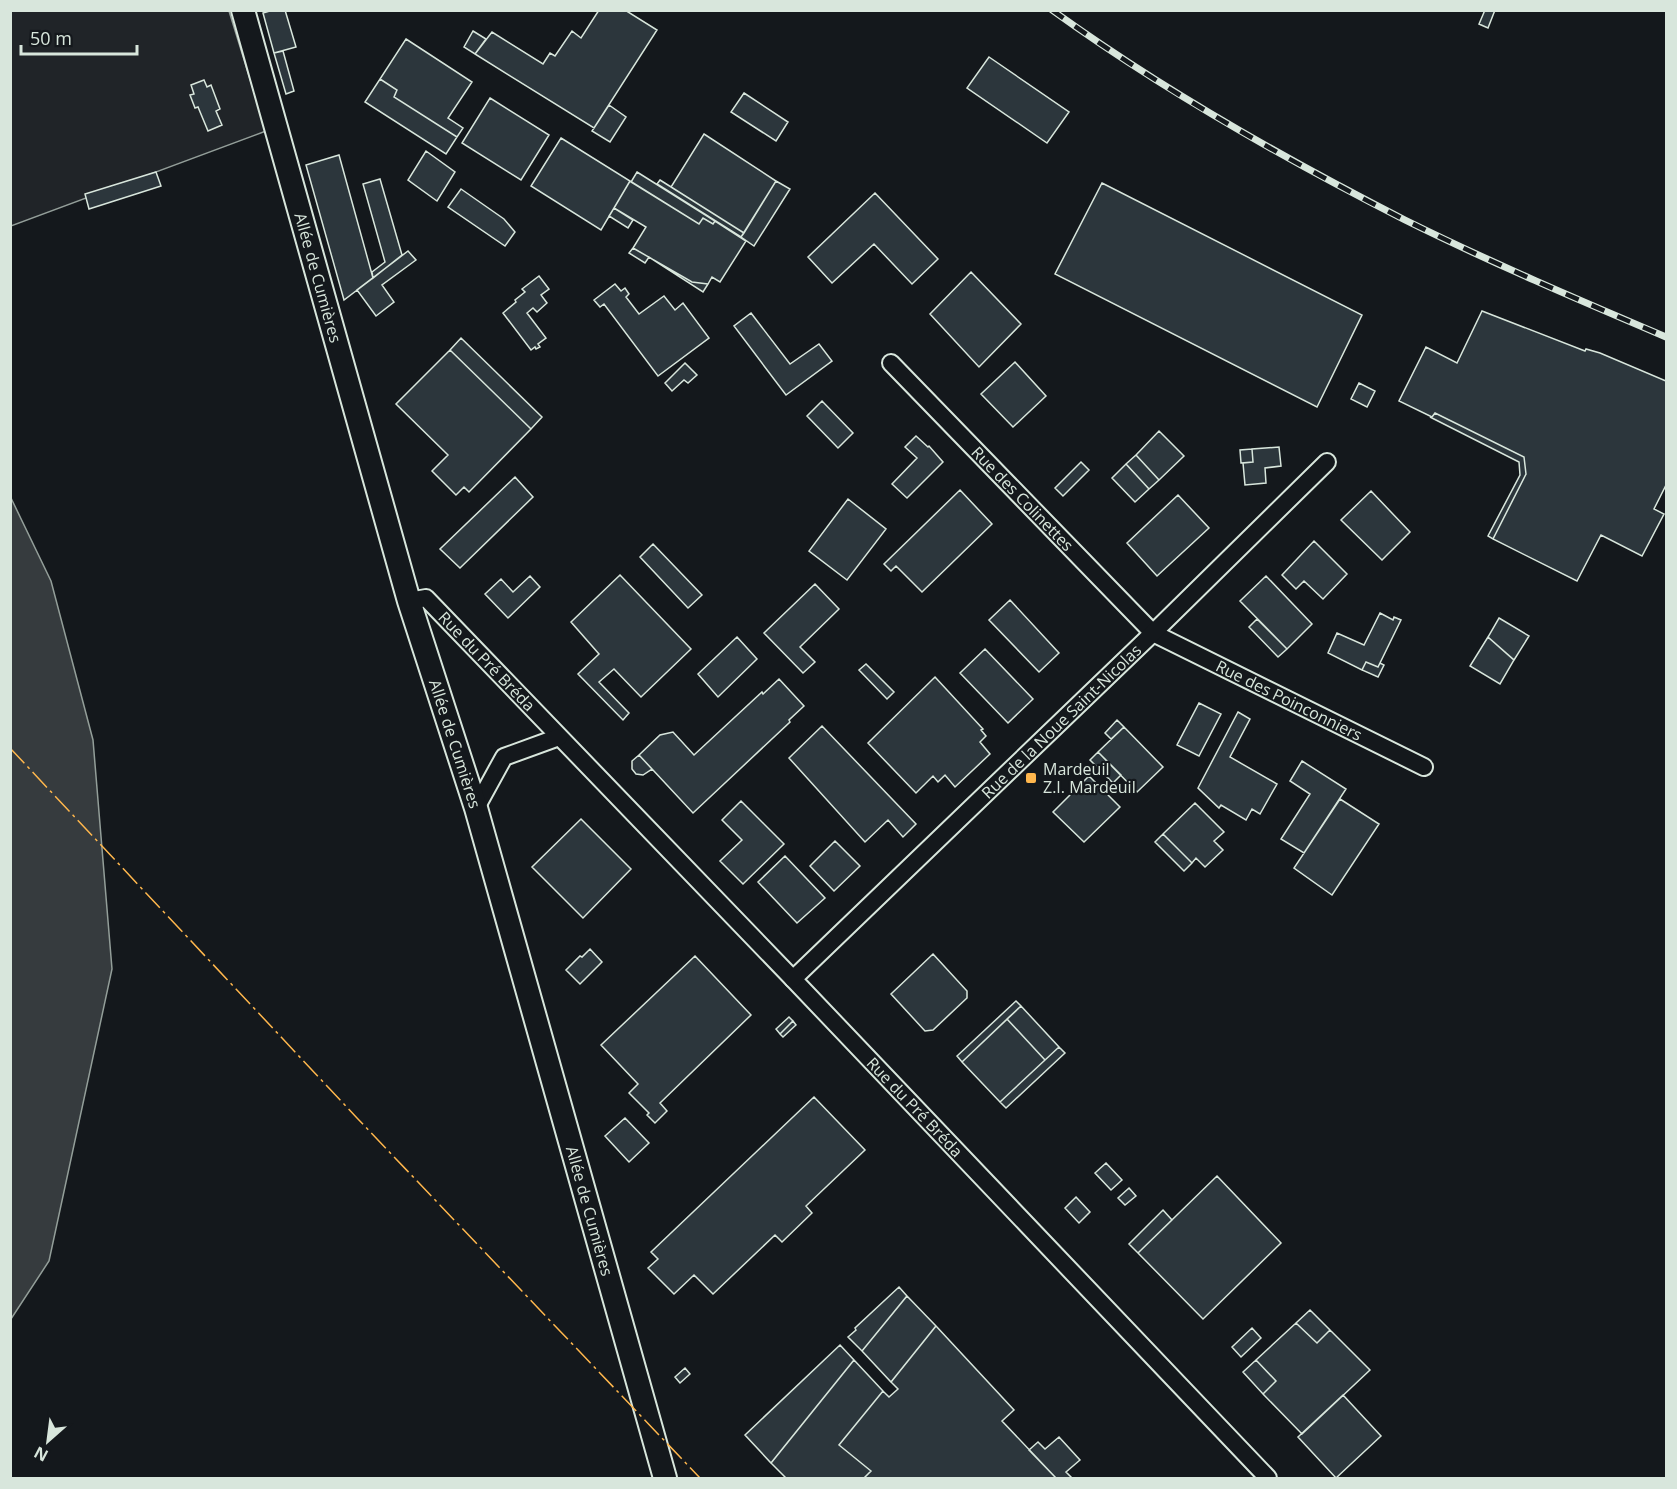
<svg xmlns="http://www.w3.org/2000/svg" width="1677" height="1489" viewBox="0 0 1677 1489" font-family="'Open Sans',sans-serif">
<rect width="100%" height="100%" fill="#14181c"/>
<!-- green -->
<path fill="#202428" stroke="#939e99" stroke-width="1.5" d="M11 11H229L266 131 11 226Z"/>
<!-- water -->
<path fill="#363b3e" stroke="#939e99" stroke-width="1.5" d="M11 498 51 581 93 740 112 969 49 1261 11 1319Z"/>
<!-- building -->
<path fill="#2c363c" stroke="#d8e6dc" stroke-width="1.5" d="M273 10H285L296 47 274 53 263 13Z
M599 10H625L657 30 594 128 475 54 492 32 543 64 550 53 555 56 572 31 581 38Z
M1485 10H1495L1488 28 1479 24Z
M473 31 486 39 475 54 464 47Z
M406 39 472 82 448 118 463 128 457 137 394 97 397 90 380 79Z
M283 51 294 91 286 94 274 53Z
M989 57 1069 112 1047 143 967 88Z
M380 79 397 90 394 97 457 137 446 154 365 102Z
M204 80 207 87 211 85 220 109 216 111 222 125 208 131 198 107 195 108 190 95 194 94 191 85Z
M744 93 788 122 776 141 731 112Z
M490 98 549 135 521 180 462 143Z
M609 105 626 117 610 142 592 131Z
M704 134 776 181 744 233 671 187Z
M561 138 630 181 601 230 531 186Z
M426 151 455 172 437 201 408 180Z
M339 155 373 278 344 300 306 165Z
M156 172 161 186 89 209 85 194Z
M637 172 715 221 713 224 703 218 699 224 631 182Z
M380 179 402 255 373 278 372 272 385 262 363 184Z
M660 180 744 233 741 237 657 184Z
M630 181 699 224 703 218 713 224 715 221 746 241 720 282 712 277 708 284 692 282 633 248 646 227 614 208Z
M776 181 790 189 754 246 741 237Z
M1102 183 1362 315 1317 407 1055 274Z
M461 189 504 219 515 232 505 246 448 207Z
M875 193 938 259 912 284 874 244 832 283 808 257Z
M614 208 633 220 628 228 609 216Z
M633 248 692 282 708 284 703 292 649 257 645 263 629 253Z
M408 251 416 260 382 285 394 302 376 316 357 290Z
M971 272 1021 324 979 367 930 314Z
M539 276 549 289 541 295 547 303 537 312 533 308 527 313 546 338 538 344 540 347 536 349 535 347 531 350 503 313 516 302 515 300 525 292 522 289Z
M615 284 621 291 625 288 629 294 626 297 639 314 664 296 675 310 683 303 709 338 658 376 604 304 600 307 594 300Z
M1482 311 1585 351 1586 349 1600 353 1666 381V485L1654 509 1664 514 1642 556 1601 535 1577 581 1493 539 1526 474 1524 457 1435 413 1432 417 1399 401 1426 347 1457 363Z
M751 313 790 364 819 344 832 361 786 395 734 326Z
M461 338 542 417 531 429 450 350Z
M450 350 531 429 469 492 464 487 456 495 432 471 448 455 396 404Z
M1015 362 1046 396 1013 427 981 394Z
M685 363 697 375 688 383 684 380 672 391 665 383Z
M1359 383 1375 391 1367 407 1351 399Z
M822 401 853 433 838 448 807 416Z
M1435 413 1524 457 1526 474 1493 539 1488 536 1520 475 1519 462 1430 417H1432Z
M1159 431 1184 456 1159 480 1136 455Z
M916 436 928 447 929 446 943 462 907 498 892 484 917 458 905 447Z
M1279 447 1281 466 1265 468 1266 483 1245 485 1243 463 1253 462 1252 449Z
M1252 449 1253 462 1241 463 1240 450Z
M1136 455 1159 480 1149 489 1126 464Z
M1081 462 1089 470 1063 496 1055 488Z
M1126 464 1149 489 1135 502 1112 478Z
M515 477 533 497 460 568 440 549Z
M960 490 992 524 922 592 896 566 891 571 884 564Z
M1371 491 1410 532 1382 560 1341 520Z
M1178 495 1209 528 1157 576 1127 543Z
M848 499 886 529 847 580 809 551Z
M1314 541 1347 574 1323 599 1304 581 1296 589 1282 575Z
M653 544 702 595 688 608 640 557Z
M620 575 691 649 641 697 614 669 599 682 629 713 623 720 578 674 599 654 571 622Z
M530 576 540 587 508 618 485 594 501 579 513 592Z
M1266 576 1312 624 1287 649 1240 601Z
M815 584 839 609 800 647 815 662 803 673 764 633Z
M1010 600 1059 653 1039 672 989 620Z
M1380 613 1393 620 1394 617 1401 620 1378 667 1366 662 1362 670 1328 653 1337 633 1364 645Z
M1499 618 1529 636 1514 660 1488 637Z
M1257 619 1287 649 1278 657 1249 627Z
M737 637 757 659 718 697 698 674Z
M1488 637 1514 660 1500 684 1470 666Z
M985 649 1033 699 1008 723 960 673Z
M1366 662 1378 667 1380 663 1384 665 1378 677 1362 670Z
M866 664 894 692 887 699 859 670Z
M935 677 983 729 981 730 986 736 980 742 990 754 955 787 945 775 938 782 933 776 916 793 868 743Z
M779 679 804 706 789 720 790 722 693 813 639 755 660 735 673 732 694 755 762 692 763 694Z
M1199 703 1221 714 1199 756 1177 745Z
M1238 712 1250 719 1230 757 1277 784 1260 814 1252 809 1246 820 1221 805 1219 808 1198 788Z
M1117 720 1124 727 1111 739 1105 733Z
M822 726 916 824 903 837 888 820 865 842 789 758Z
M1124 727 1163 767 1137 792 1098 752Z
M1098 752 1121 775 1113 783 1090 760Z
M639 755 652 769 643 775 636 774 632 769V761Z
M1302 761 1346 789 1304 853 1281 839 1310 794 1290 781Z
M1089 776 1120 807 1084 842 1053 812Z
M1340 799 1379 824 1332 895 1294 868Z
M741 801 784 844 743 884 720 861 742 840 722 820Z
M1195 803 1224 832 1214 841 1223 850 1205 867 1196 858 1192 863 1163 834Z
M581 819 631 869 583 918 532 867Z
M1163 834 1192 863 1184 871 1155 842Z
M835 841 860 866 834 891 810 866Z
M785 856 825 898 797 923 758 882Z
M590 949 602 962 580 984 566 970 580 956 582 957Z
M933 954 967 991V998L933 1030 925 1031 891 994Z
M695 956 751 1015 660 1103 667 1111 655 1123 647 1115 649 1113 629 1093 638 1084 601 1045Z
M1016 1001 1021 1006 962 1062 957 1056Z
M1021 1006 1059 1047 1045 1060 1007 1019Z
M789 1017 793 1021 780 1034 776 1029Z
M1007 1019 1045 1060 1000 1102 962 1062Z
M793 1021 796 1025 783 1037 780 1034Z
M1059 1047 1065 1053 1006 1108 1000 1102Z
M814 1097 865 1150 806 1206 812 1213 782 1242 775 1235 713 1294 694 1275 674 1294 648 1268 658 1259 651 1252Z
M625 1118 649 1143 629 1162 605 1136Z
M1106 1163 1122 1180 1111 1190 1095 1173Z
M1217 1176 1281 1243 1203 1319 1138 1253Z
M1129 1188 1136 1196 1125 1205 1118 1198Z
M1076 1197 1090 1212 1079 1223 1065 1208Z
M1163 1210 1172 1220 1138 1253 1129 1244Z
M899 1287 907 1296 862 1351 848 1337 856 1330 855 1328Z
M907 1296 936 1326 891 1382 862 1351Z
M1310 1310 1330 1330 1317 1343 1296 1323Z
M1296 1323 1317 1343 1330 1330 1370 1370 1302 1434 1263 1394 1276 1381 1256 1360Z
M936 1326 1014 1410 1002 1421 1056 1478H864L871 1471 839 1445 883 1391 889 1397 898 1389 891 1382Z
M1252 1328 1261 1338 1241 1357 1232 1347Z
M840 1345 854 1360 771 1463 745 1435Z
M854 1360 883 1391 839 1445 871 1471 864 1478H786L771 1463Z
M1256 1360 1276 1381 1263 1394 1243 1372Z
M685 1368 690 1374 680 1383 675 1377Z
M1343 1395 1381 1436 1336 1478 1298 1437Z
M1059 1437 1080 1460 1066 1472 1072 1478H1056L1029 1450 1038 1442 1045 1449Z"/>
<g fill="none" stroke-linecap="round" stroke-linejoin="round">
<defs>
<g id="minor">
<path id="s1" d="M891 363 1153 633 1424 767"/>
<path id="s2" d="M409 601 426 598 793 979 1268 1478"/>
<path d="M476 808 504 757 559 737"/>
<path id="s3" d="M793 979 1153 633 1327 462"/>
</g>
<g id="major">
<path id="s4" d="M243 10 409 601 476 808 665 1478"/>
</g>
</defs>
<!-- minor casing -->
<use href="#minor" stroke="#d8e6dc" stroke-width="20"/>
<!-- major casing -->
<use href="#major" stroke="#d8e6dc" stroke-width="26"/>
<!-- minor -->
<use href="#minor" stroke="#14181c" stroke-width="16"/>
<!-- major -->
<use href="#major" stroke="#14181c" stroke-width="22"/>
<defs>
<path id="rail" d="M1052 10C1163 90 1283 158 1405 220 1490 262 1579 300 1666 337"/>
</defs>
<!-- rail casing -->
<use href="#rail" stroke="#d8e6dc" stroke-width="7"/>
<!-- rail -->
<use href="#rail" stroke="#14181c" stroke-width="4.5" stroke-dasharray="14" stroke-linecap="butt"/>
<!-- power -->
<path stroke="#ffb74d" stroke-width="1.5" stroke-dasharray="21 4.5 3 4.5" stroke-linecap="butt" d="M10 748 357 1118 700 1478"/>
</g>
<!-- markers -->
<rect fill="#ffb74d" stroke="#14181c" stroke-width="2" x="1025" y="772" width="12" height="12" rx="3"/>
<g text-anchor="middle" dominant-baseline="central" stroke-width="4.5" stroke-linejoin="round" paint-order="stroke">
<!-- street labels -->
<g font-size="16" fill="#d8e6dc" stroke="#14181c">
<text stroke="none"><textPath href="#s4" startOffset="278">Allée de Cumières</textPath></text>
<text stroke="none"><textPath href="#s1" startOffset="189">Rue des Colinettes</textPath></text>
<text stroke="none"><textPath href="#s2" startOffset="105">Rue du Pré Bréda</textPath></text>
<text stroke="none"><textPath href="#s1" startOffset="528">Rue des Poinconniers</textPath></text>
<text stroke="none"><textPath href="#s3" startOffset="372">Rue de la Noue Saint-Nicolas</textPath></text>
<text stroke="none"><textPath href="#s4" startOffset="764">Allée de Cumières</textPath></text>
<text stroke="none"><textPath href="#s2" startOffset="723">Rue du Pré Bréda</textPath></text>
<text stroke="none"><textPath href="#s4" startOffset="1250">Allée de Cumières</textPath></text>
</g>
<!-- poi labels -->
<g font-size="16" fill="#d8e6dc" stroke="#14181c" text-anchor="start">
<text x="1043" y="769">Mardeuil<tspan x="1043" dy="18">Z.I. Mardeuil</tspan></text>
</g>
</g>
<!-- border -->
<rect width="1677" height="1489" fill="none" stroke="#d8e6dc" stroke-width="24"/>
<!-- north arrow -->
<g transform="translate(48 1441) rotate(208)" stroke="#14181c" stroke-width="4.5" paint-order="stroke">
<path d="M0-4.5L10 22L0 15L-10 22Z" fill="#d8e6dc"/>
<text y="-9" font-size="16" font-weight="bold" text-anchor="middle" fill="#d8e6dc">N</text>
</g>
<!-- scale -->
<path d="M21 45v9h116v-9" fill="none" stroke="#d8e6dc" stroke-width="3"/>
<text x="30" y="45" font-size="18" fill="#d8e6dc" stroke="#14181c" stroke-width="4.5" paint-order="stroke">50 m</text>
</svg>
